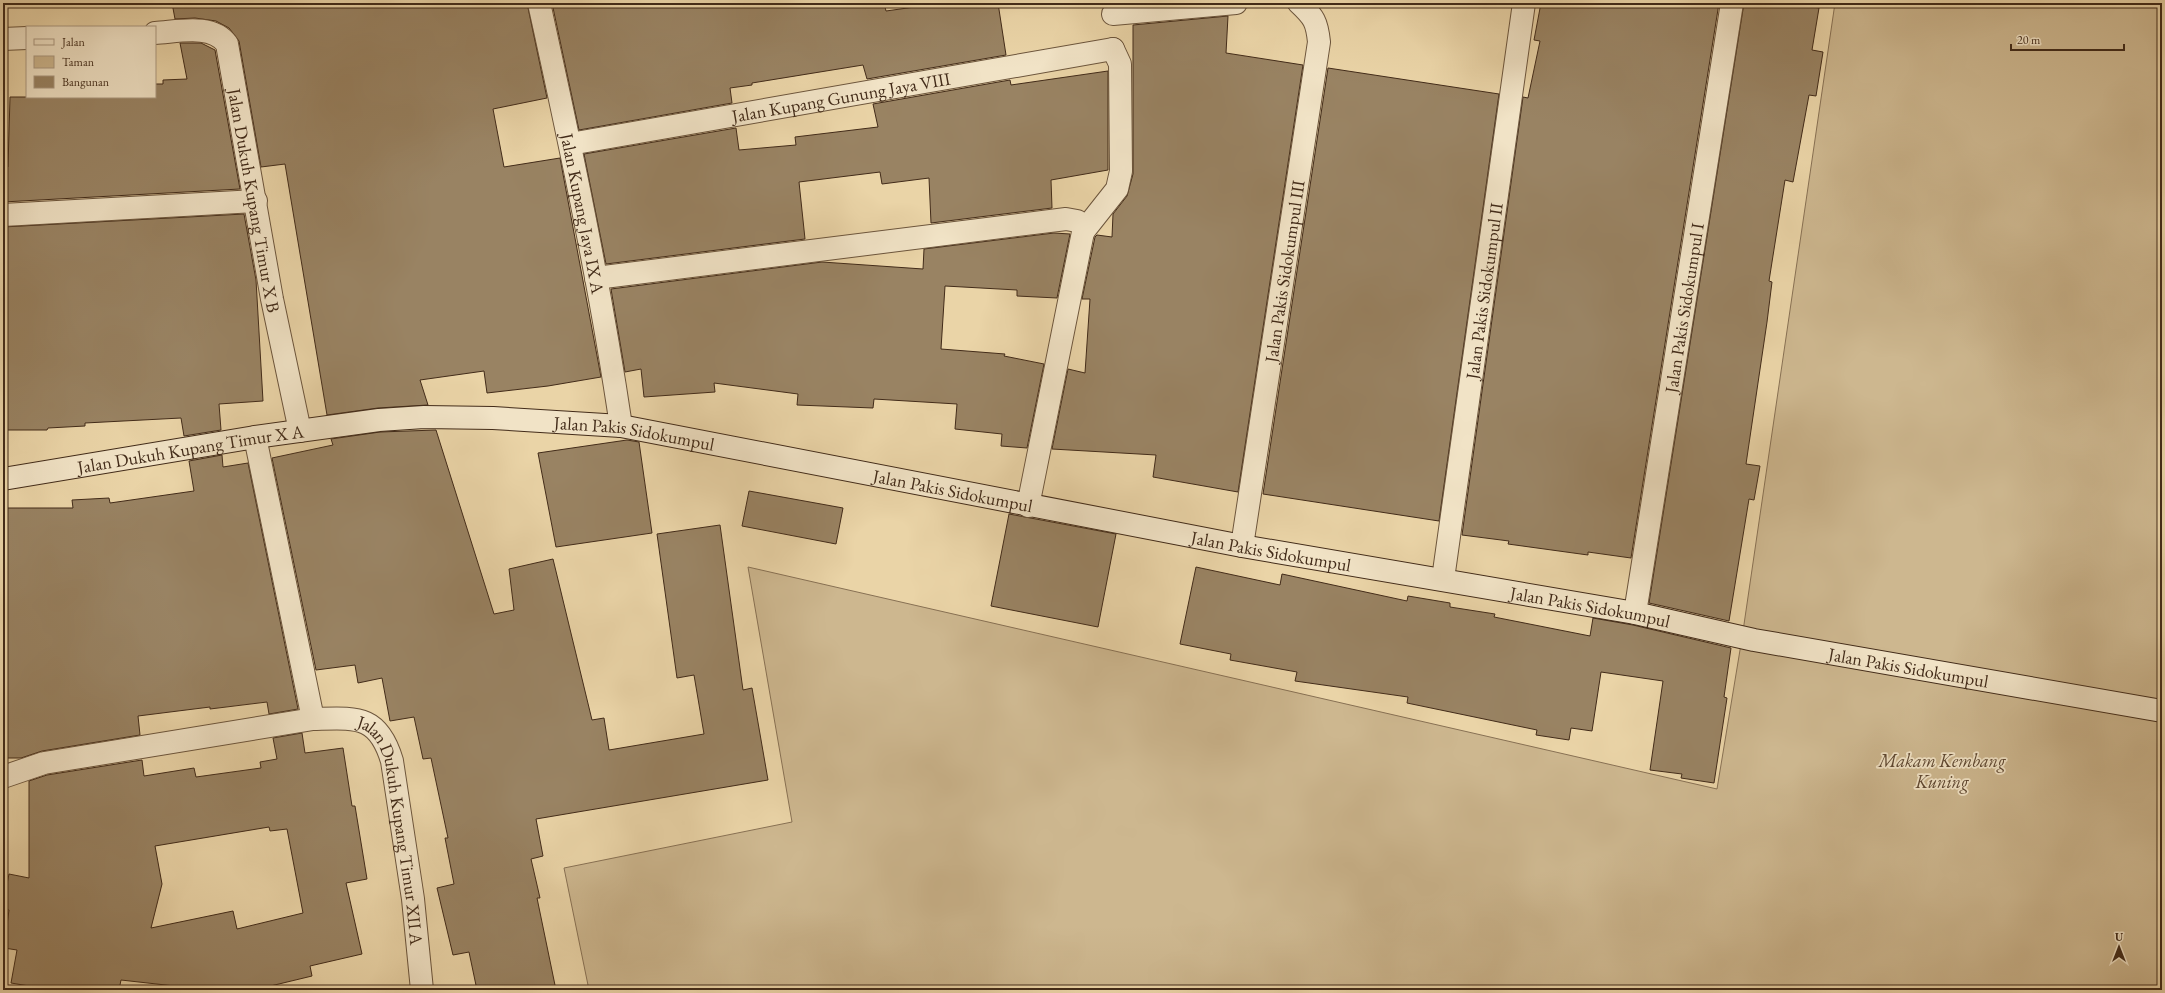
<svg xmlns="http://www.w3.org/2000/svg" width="2165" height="993" viewBox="0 0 2165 993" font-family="'EB Garamond',serif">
<rect width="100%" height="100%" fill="#ead4a7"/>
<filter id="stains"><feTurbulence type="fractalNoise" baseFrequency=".005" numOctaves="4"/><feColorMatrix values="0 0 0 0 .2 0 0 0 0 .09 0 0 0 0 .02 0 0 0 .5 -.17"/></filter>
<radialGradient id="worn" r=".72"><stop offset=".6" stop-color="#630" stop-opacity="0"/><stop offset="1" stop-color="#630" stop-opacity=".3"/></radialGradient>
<!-- green -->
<path fill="#cdb78f" stroke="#887154" d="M1835 3H2162V990H589L564 868 792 822 748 567 1717 789 1742 638Z"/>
<!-- building -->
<path fill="#998363" stroke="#422b19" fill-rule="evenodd" d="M172 3H527L547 98 493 109 504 167 560 158 601 377 548 386 487 393 484 371 420 380 428 405 378 408 327 415 285 164 261 167 239 41 229 28 216 21 195 18 175 19Z
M552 3H884L886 11 943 3H998L1006 55 867 79 863 65 752 83V85L730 88 732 103 579 130Z
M1541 3H1719L1631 558 1588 552V555L1508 544 1509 541 1462 535 1523 97 1528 98 1540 41 1534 40Z
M1744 3H1790L1819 8 1812 50 1823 52 1816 96 1809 95 1793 182 1785 180 1769 281 1772 282 1767 322 1746 464 1760 466 1754 500 1749 499 1729 621 1649 603Z
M1228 16 1226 53 1303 65 1238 492 1153 477 1156 455 1052 449 1068 369 1085 373 1090 299H1082L1095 237 1097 235 1112 237 1113 214 1127 196 1133 174V25Z
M180 43H201L215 50 240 189 3 202 4 166 8 167 10 97H155V84H163V80L187 79Z
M1328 68 1499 94 1439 521 1263 494Z
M1108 71V170L1051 180 1052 208 931 223 929 178 882 184 880 172 799 182 805 239 606 264 584 154 736 128 739 150 796 145 795 137 878 127 873 104 1010 80 1011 85Z
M244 214 256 280 263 401 219 404 221 430 184 436 181 418 85 423V426L48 428 47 430H3V227Z
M1054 233 1070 234 1057 298 1017 296V290L945 286 941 349 1005 354 1004 356 1044 364 1027 448 1001 446 1002 434 955 429 957 404 874 399 873 408 797 405 798 394 714 383 715 392 644 397 641 369 625 372 611 289 822 262 923 269 924 249Z
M436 430 494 614 514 610 509 569 553 559 592 720 604 718 609 750 704 734 694 675 677 678 657 534 720 525 743 690 752 688 768 780 536 819 543 856 531 859 540 898H537L556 990H477L469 952 453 955 437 888 454 884 445 838H448L431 758 423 759 414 717 390 721 382 678 358 683 355 665 316 670 272 458 333 445 331 439 380 432Z
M627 440 639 442 652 533 556 547 538 453Z
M222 455 223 467 248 463 298 709 269 714 267 702 210 709V707L138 716 140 735 42 751 21 758H3V508H73L72 500 109 498 110 503 194 491 189 461Z
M749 491 843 508 836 544 742 526Z
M1009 514 1116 534 1098 627 991 606Z
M1196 567 1280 585 1282 574 1407 601 1408 596 1450 603V607L1495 614 1494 617 1590 636 1593 618 1633 625 1731 648 1724 697 1727 698 1714 783 1681 778 1682 774 1650 770 1663 681 1601 672 1592 731 1571 728 1569 740 1536 735 1537 730 1407 703 1408 697 1295 681 1297 672 1230 660 1231 654 1180 644Z
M302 733 305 753 343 748 352 806H355L367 879 346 883 362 954 310 966 312 976 254 990H210L121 980 119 990H53L11 983 17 950 4 948 9 910 3 909V904L9 874 29 878V781L47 775 142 760 144 776 194 768 196 777 261 768 260 762 277 759 273 738ZM269 827 270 831 287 829 303 913 237 929 233 911 151 928 162 884 155 846Z"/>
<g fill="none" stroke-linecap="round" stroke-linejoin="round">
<defs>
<g id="street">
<path id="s1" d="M539 3C570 143 600 284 621 426"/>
<path d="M1113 14 1236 3"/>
<path id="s2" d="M155 33C177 32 212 23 227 44L272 299 300 431"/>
<path d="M3 39 27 38"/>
<path id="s3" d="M570 144 1113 49"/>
<path d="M3 215 256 201"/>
<path d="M1083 232 1117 189 1121 171 1120 64 1113 49"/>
<path d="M596 278 1066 219 1077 221 1082 224 1083 232 1028 506"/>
<path d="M255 437 313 719"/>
<path id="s4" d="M1242 546 1319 42C1317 22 1314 17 1299 3"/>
<path id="s5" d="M1443 579 1524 3"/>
<path id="s6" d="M1635 613 1732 3"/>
<path id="s7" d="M3 777 44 763 313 719C356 718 378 714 392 761L413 899 422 990"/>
</g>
<g id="secondary">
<path id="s8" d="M3 479 255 437 379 420 424 417 493 418 621 426 1242 546 1635 613 1754 640 2162 711"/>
</g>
</defs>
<!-- street casing -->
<use href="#street" stroke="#6c553c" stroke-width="24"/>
<!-- secondary casing -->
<use href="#secondary" stroke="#422b19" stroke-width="24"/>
<!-- street -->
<use href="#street" stroke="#f1e3c6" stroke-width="22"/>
<!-- secondary -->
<use href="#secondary" stroke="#f1e3c6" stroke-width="22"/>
</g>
<g text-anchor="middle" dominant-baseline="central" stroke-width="3.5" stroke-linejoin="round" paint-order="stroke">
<!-- street labels -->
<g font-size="18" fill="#422b19" stroke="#f1e3c6">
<text stroke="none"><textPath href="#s3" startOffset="275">Jalan Kupang Gunung Jaya VIII</textPath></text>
<text stroke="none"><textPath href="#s2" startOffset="235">Jalan Dukuh Kupang Timur X B</textPath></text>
<text stroke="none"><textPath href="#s1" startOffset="215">Jalan Kupang Jaya IX A</textPath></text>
<text stroke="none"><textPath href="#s4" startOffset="278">Jalan Pakis Sidokumpul III</textPath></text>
<text stroke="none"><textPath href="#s5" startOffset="291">Jalan Pakis Sidokumpul II</textPath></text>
<text stroke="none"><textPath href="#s6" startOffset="309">Jalan Pakis Sidokumpul I</textPath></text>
<text stroke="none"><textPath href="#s8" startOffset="637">Jalan Pakis Sidokumpul</textPath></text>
<text stroke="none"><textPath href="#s8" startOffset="190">Jalan Dukuh Kupang Timur X A</textPath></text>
<text stroke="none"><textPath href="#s8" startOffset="961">Jalan Pakis Sidokumpul</textPath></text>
<text stroke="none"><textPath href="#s8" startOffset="1285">Jalan Pakis Sidokumpul</textPath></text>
<text stroke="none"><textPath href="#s8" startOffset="1609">Jalan Pakis Sidokumpul</textPath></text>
<text stroke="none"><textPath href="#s8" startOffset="1933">Jalan Pakis Sidokumpul</textPath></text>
<text stroke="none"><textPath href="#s7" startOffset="482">Jalan Dukuh Kupang Timur XII A</textPath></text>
</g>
<!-- park labels -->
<g font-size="18" font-style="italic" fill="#5e4731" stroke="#f1e3c6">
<text x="1942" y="760">Makam Kembang<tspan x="1942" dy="21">Kuning</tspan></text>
</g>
</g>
<!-- margin -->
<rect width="2165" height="993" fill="none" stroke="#ead4a7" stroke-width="16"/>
<rect x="4" y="4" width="2157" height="985" fill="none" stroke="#422b19" stroke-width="2"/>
<rect x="8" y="8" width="2149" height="977" fill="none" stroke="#422b19"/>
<!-- legend -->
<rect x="26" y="26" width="130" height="72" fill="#f1e3c6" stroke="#ab9981"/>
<rect x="34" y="39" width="20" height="6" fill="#f1e3c6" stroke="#ab9981"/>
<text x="62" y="46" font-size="12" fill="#422b19">Jalan</text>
<rect x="34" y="56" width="20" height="12" fill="#cdb78f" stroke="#ab9981"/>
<text x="62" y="66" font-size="12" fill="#422b19">Taman</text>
<rect x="34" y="76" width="20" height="12" fill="#998363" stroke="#ab9981"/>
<text x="62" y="86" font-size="12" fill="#422b19">Bangunan</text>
<!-- north arrow -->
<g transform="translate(2119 947)" stroke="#f1e3c6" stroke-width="3" paint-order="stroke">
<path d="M0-3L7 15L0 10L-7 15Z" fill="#422b19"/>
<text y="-6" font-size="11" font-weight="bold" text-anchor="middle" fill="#422b19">U</text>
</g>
<!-- scale -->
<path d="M2011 44v6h113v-6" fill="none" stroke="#422b19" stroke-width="2"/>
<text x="2017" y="44" font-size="12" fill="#422b19" stroke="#f1e3c6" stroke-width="3" paint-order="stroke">20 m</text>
<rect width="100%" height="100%" filter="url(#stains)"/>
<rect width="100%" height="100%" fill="url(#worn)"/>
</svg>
